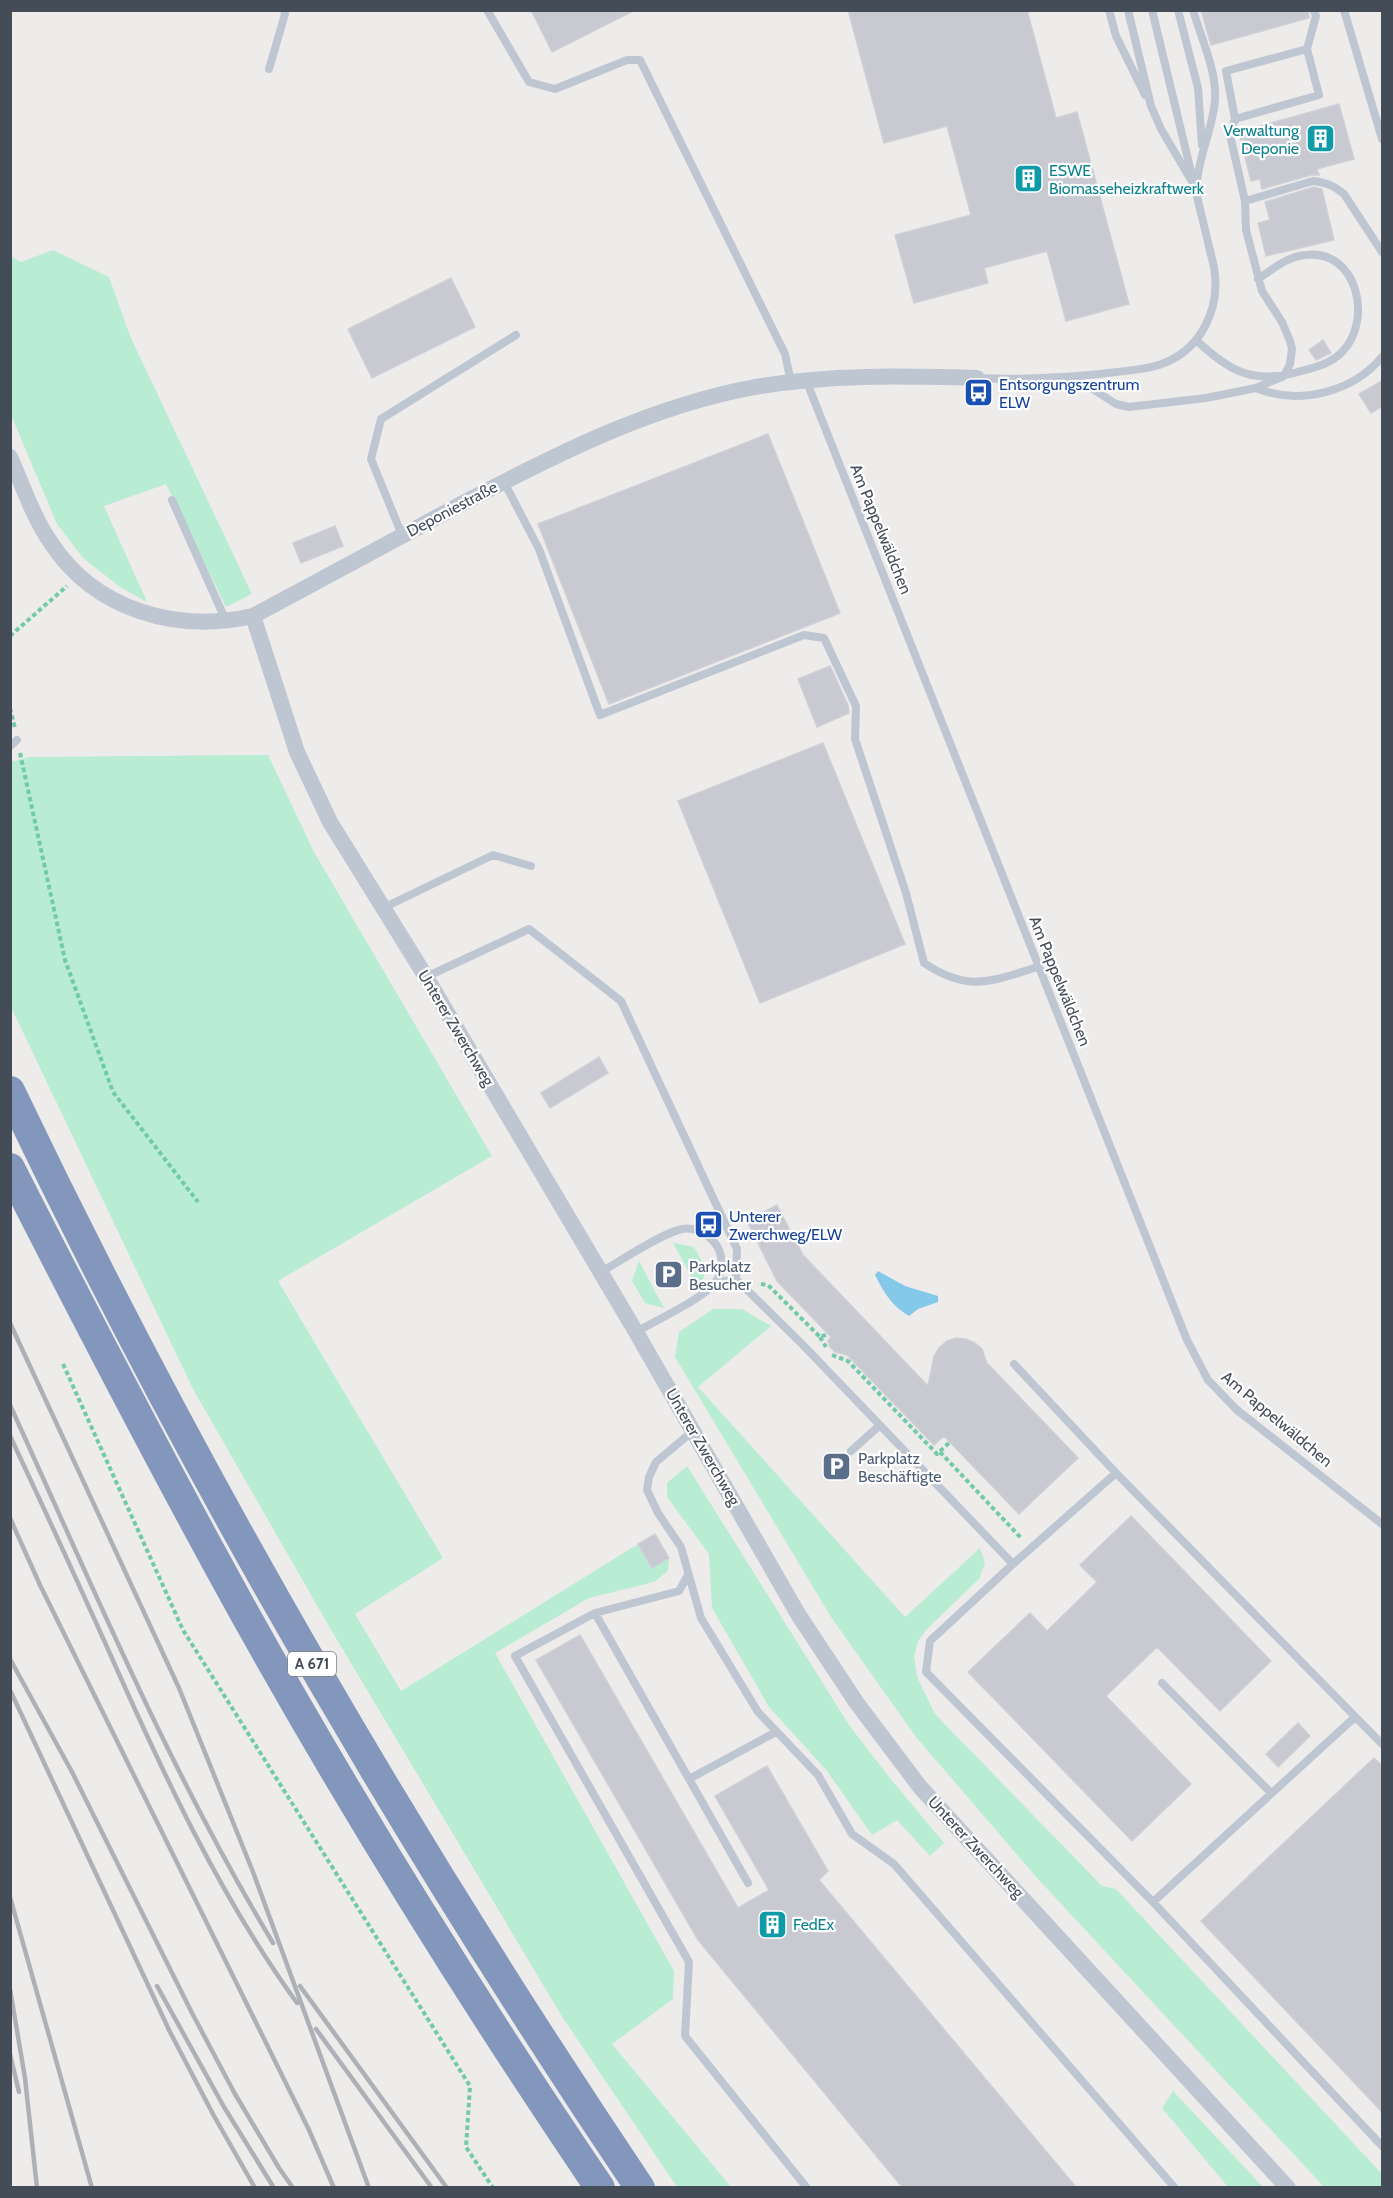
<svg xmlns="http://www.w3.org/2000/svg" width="1393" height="2198" viewBox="0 0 1393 2198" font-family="Cabin,sans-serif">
<rect width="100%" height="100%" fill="#eeebeb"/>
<!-- green -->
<path fill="#b8edd3" d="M53 250 109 277 130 336 252 594 226 607 166 484 104 506 147 602 120 587 83 558 57 524 11 415 10 256 21 262Z
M268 755 314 852 492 1156 278 1281 443 1558 355 1614 401 1691 638 1544 652 1568 669 1558 668 1571 654 1582 589 1598 495 1653 674 1971 673 1999 612 2044 731 2187H677L563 2018 330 1628 193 1389 11 1007V762L29 757Z
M673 1243 694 1247 707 1270 698 1289Z
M639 1261 664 1308 645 1303 632 1281Z
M713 1309H742L771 1326 698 1387 905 1617 980 1548 985 1563 979 1579 928 1628 918 1641 914 1656 917 1677 935 1714 1102 1886 1116 1889 1382 2174V2187H1324L1038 1879 916 1737 831 1617 675 1357 679 1332Z
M687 1466 849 1725 889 1777 944 1843 930 1856 897 1820 872 1835 827 1771 769 1707 712 1608 709 1554 667 1497V1483Z
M1173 2091 1263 2187H1228L1162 2108Z"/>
<!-- water -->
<path fill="#85c9ea" d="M878 1271 905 1286 938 1296V1302L918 1309 909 1316C892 1306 884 1293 875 1275Z"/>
<!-- building -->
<path fill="#c8c9d1" stroke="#cfd0d7" stroke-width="1.5" d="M531 10H635L552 52Z
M848 10H1027L1056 118 1077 112 1129 304 1066 321 1047 251 984 268 988 283 914 303 895 235 971 215 947 126 884 143Z
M1201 10H1308L1309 16V18L1211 45Z
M1339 104 1354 159 1317 169 1319 175H1311L1262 189 1260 179 1251 181 1239 132Z
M1314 187 1322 189 1334 240 1266 256 1258 223 1270 220 1265 202Z
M451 278 475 327 372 378 348 329Z
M1323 340 1331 353 1316 360 1309 350Z
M1383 380V406L1371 413 1359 394Z
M768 434 840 613 609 704 538 524Z
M335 526 343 546 301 563 293 543Z
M830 666 848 705 849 713 817 727 798 679Z
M823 743 905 944 760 1003 678 801Z
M599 1057 608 1073 550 1108 541 1093Z
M777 1205 803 1255 928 1386 934 1356 939 1348 947 1341 956 1338 966 1339 975 1343 982 1349 987 1363 1078 1458 1019 1514 944 1436 934 1445 847 1355 835 1352 830 1347 828 1341 831 1337 777 1281 747 1221Z
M1131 1516 1271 1661 1220 1711 1157 1647 1106 1696 1191 1784 1132 1841 968 1672 1030 1613 1047 1631 1097 1582 1080 1565Z
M655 1534 669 1558 652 1568 638 1544Z
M580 1635 738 1908 769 1890 715 1796 767 1766 828 1871 819 1880 1076 2187H902L698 1940 536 1660Z
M1298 1723 1310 1736 1278 1767 1266 1754Z
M1374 1758 1383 1767V2113L1201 1921Z"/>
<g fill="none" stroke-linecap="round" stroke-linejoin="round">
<!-- path -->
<path stroke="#71caa9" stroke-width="4" stroke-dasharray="4.5 3" stroke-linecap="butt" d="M10 636 67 586
M10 708 15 728
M20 753 65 960 113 1092 198 1202
M761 1284 768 1285 820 1337 828 1334
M820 1337 826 1347
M832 1355 848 1361 937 1454 950 1442
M63 1364 183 1630 470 2086 466 2147 493 2188
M940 1452 1022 1539"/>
<!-- service -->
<path stroke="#bec6d1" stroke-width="8" d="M487 10 529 82 555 89 627 60H640L785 354 791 382
M1109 10 1116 36 1145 95
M1128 10 1151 106 1161 129 1191 180
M1178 10 1198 88 1202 145
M1193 10C1201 38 1217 71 1215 100 1213 127 1200 153 1197 181
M1344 10 1382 139
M1307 49 1316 16 1314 10
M269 69 285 14 284 10
M1245 201 1313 181C1326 182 1334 186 1344 194L1382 252
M1196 340C1227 369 1250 384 1294 373 1312 368 1330 365 1343 351 1373 319 1357 249 1306 255 1288 256 1273 269 1258 279
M1074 377 1116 404 1129 407 1206 398 1256 388 1284 376 1290 364 1292 349 1290 341 1282 322 1262 291 1246 230 1245 201 1230 135 1235 119 1319 95 1307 49 1226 71 1235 119
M977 378C1018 380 1059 378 1100 374 1119 371 1140 371 1159 365 1201 351 1221 309 1214 267L1152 10
M806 380 1187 1340 1208 1380 1237 1410 1382 1524
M1256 388C1299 406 1353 392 1382 357
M504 482 539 549 600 715 804 635 824 638 856 706 855 739 906 893 924 963C969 993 991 981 1038 967
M172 500 226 621
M402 535 371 459 381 419 516 335
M10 746 17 740
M383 908 493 855 531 866
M426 977 529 929 621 1001 737 1249 736 1279 715 1283
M601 1272C620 1261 662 1233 682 1229 694 1227 706 1233 714 1242 724 1253 724 1273 714 1284 702 1299 655 1321 636 1332
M736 1279 803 1345 1013 1564
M1014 1364 1116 1473
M694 1430 656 1462 649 1477 647 1490 658 1513 681 1547 701 1618 758 1712 818 1775 852 1834 894 1864 1175 2188
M851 1451 880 1425
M688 1575 679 1591 595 1613 515 1656 689 1962 685 2036 807 2188
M595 1613 748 1883
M1162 1683 1271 1793
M1382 1744 1116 1473 1013 1564 930 1641 926 1672 1153 1902 1382 2146
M689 1779 776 1732
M1153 1902 1355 1717"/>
<!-- minor -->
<path stroke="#bec6d1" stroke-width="16" d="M10 457C23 486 33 517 51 543 96 611 177 633 253 616 323 578 394 540 465 502 557 454 651 406 755 387 829 374 902 376 977 378
M253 616 297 752 330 822 426 977 636 1332 798 1614 856 1702 920 1787 1288 2188"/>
<!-- motorway -->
<path stroke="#8297bb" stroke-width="30" d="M10 1091C192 1472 404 1837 640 2188
M10 1168C78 1302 147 1435 219 1567 335 1780 464 1987 600 2188"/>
<!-- rail -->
<path stroke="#adb0b6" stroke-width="4.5" d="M10 1323 179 1688 253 1872 369 2188
M10 1405C93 1587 170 1772 273 1943
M10 1436C43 1506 75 1576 107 1647 161 1769 218 1894 297 2003
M10 1518 40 1585 309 2130 334 2188
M10 1659 72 1772 192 2013 235 2094 279 2168 293 2188
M10 1690 170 2032 214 2116 255 2188
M10 1897 92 2188
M157 1986 224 2107 274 2188
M300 1986 447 2188
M10 1989 25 2078 37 2188
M316 2029 432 2188
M10 2054 19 2092"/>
</g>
<!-- icons -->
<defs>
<symbol id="building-square" viewBox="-11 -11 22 22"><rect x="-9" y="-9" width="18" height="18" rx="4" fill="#0f9aa8" stroke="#fff"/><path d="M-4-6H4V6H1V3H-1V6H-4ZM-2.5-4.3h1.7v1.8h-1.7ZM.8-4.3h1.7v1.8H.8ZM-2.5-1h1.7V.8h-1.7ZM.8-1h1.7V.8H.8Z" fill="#fff"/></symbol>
<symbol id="bus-square" viewBox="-11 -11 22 22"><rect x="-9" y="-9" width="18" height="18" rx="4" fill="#1a4fb4" stroke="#fff"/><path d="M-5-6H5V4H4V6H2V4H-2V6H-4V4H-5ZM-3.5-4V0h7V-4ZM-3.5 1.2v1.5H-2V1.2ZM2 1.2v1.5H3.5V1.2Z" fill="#fff"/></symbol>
<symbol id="parking-square" viewBox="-11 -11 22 22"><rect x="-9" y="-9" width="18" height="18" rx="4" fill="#5c6f8a" stroke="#fff"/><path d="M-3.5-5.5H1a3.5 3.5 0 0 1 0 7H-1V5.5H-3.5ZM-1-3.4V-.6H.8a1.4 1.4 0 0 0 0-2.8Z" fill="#fff"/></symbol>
</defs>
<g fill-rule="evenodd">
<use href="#building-square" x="1304" y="122" width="33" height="33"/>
<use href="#building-square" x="1012" y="162" width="33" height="33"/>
<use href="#bus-square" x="962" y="376" width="33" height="33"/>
<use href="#bus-square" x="692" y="1208" width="33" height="33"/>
<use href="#parking-square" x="652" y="1258" width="33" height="33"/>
<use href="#parking-square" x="820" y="1450" width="33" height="33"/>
<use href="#building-square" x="756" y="1908" width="33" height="33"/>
</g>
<g text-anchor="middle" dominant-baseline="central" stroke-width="4.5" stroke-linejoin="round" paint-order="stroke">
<!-- shield labels -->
<rect fill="#fff" stroke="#7c828a" stroke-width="1.5" x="288" y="1652" width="48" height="24" rx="4.5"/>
<g font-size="15" font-weight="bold" fill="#444c58">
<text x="312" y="1664">A 671</text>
</g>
<!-- culture labels -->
<g font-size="16" fill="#0d838f" stroke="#fff" text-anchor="start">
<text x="1299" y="130" text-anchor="end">Verwaltung<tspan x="1299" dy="18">Deponie</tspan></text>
<text x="1049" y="170">ESWE<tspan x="1049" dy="18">Biomasseheizkraftwerk</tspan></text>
<text x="793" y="1924">FedEx</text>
</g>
<!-- transit labels -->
<g font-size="16" fill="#164399" stroke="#fff" text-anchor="start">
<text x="999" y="384">Entsorgungszentrum<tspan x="999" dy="18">ELW</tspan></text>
<text x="729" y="1216">Unterer<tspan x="729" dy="18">Zwerchweg/ELW</tspan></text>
</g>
<!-- street labels -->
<g font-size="16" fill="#444c58" stroke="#fff">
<text transform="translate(452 509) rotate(-28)">Deponiestraße</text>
<text transform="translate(881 529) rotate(68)">Am Pappelwäldchen</text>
<text transform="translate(1060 981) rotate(68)">Am Pappelwäldchen</text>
<text transform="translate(456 1028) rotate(59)">Unterer Zwerchweg</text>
<text transform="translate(1277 1419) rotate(40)">Am Pappelwäldchen</text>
<text transform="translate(703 1447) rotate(60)">Unterer Zwerchweg</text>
<text transform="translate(976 1847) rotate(47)">Unterer Zwerchweg</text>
</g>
<!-- service labels -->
<g font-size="16" fill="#4e5e75" stroke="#fff" text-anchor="start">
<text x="689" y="1266">Parkplatz<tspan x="689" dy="18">Besucher</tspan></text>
<text x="858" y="1458">Parkplatz<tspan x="858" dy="18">Beschäftigte</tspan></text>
</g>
</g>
<!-- border -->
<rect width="1393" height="2198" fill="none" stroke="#444c58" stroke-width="24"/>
</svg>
